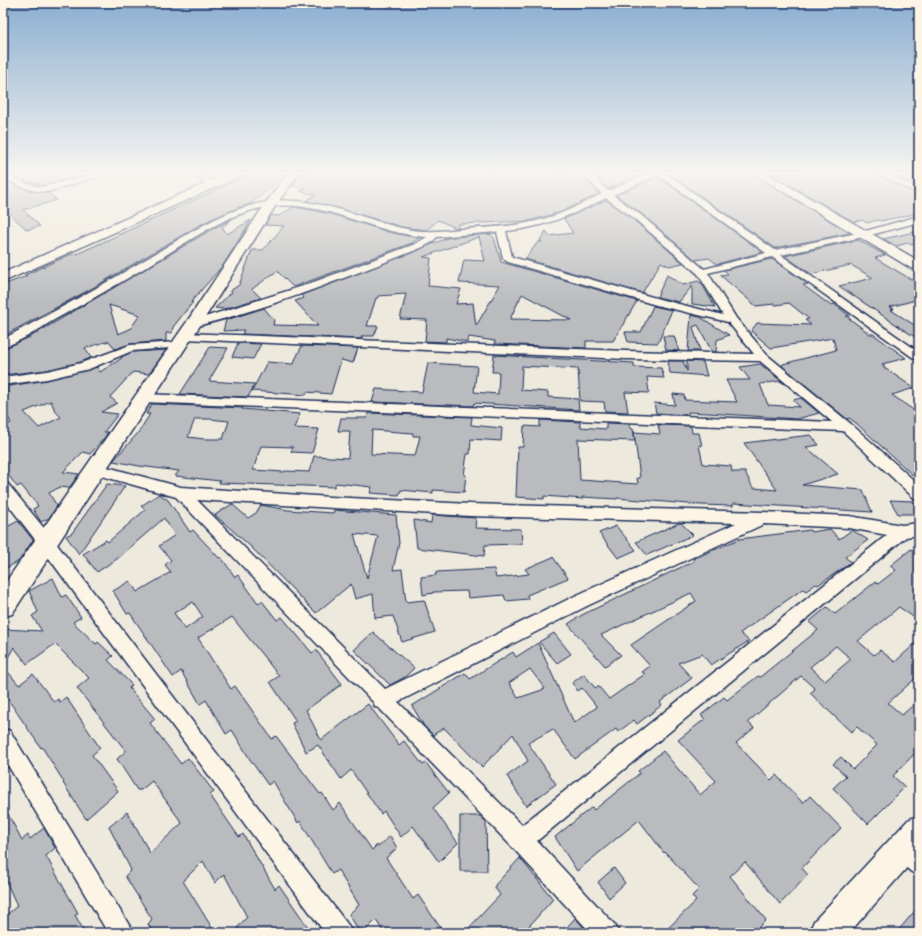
<svg xmlns="http://www.w3.org/2000/svg" width="922" height="936" viewBox="0 0 922 936" font-family="'Patrick Hand',sans-serif">
<rect width="100%" height="100%" fill="#eee9dd"/>
<filter id="ink" filterUnits="userSpaceOnUse"><feTurbulence type="fractalNoise" baseFrequency=".025" numOctaves="2"/><feDisplacementMap in="SourceGraphic" scale="8" xChannelSelector="R" yChannelSelector="G"/><feConvolveMatrix kernelMatrix="1 2 1 2 8 2 1 2 1" color-interpolation-filters="sRGB"/></filter>
<g filter="url(#ink)">
<!-- building -->
<path fill="#babbbe" stroke="#1b2f5e" fill-rule="evenodd" d="M41 173H47L62 180 42 185 22 180Z
M253 173H286L278 184H275L250 204 237 208 203 223 89 290 3 336V315L5 314 3 302V285L27 276 25 275 71 254 73 255 79 253Z
M300 173H557L558 175 574 173 580 180H586L599 194 561 212 529 221 458 224V228H456L438 220 427 230 417 229 402 227 339 208 306 201 316 195 300 191 306 188 292 186Z
M616 173H645L608 189 595 176 601 174 606 176Z
M668 173H752L850 233 775 248Z
M769 173H874L919 195V213L880 221 878 220 867 223 862 220 854 222Z
M890 173H900L919 183V187Z
M658 177 763 252 717 264 709 258 695 260 643 215 616 195Z
M8 182 32 191 48 193 57 200 23 210 40 226 27 230 3 207V184Z
M606 200 635 221 683 263 669 266 661 262 642 293 525 259 538 242H542L540 240 546 231 549 236 573 233 564 219Z
M294 207 331 214 388 232 419 238 412 243 293 287 277 271 252 289 261 298 224 309 215 308 232 292 230 291 239 285 252 250H263L284 226 265 225 271 215 279 216Z
M232 219 222 227 227 234 251 220 224 264 191 302H193L173 327 172 333H166V341L130 344 115 349 109 341 85 348 91 358 81 362 47 370 3 375V349L30 337 125 281 209 231ZM109 305 140 315 130 329 118 334Z
M919 231V243L911 245 908 243 896 246 883 239Z
M490 234 494 238 501 262 637 301 613 341H586V348L495 344V341L469 337 467 342 446 338V342L425 341 427 320 400 319 406 294 378 296V298H376L367 326H378L374 336H362L361 339 242 334 244 330 223 331 226 320 264 308 274 320 273 325 318 326 295 301 304 298 301 295 450 237ZM479 237 485 261 464 260 459 283 500 285 476 326 473 303 456 304 461 289 428 286 431 258 423 257ZM522 294 571 320 510 319Z
M858 240 885 255 875 258 919 284V299L890 307 894 309 891 310 919 328V340L839 286 873 278 851 265 811 274 785 256Z
M772 259 808 284 803 285 830 305 834 304 850 316H846L870 334H873L906 358 882 364 885 366 883 367 914 388 892 395 919 414V481L856 423 849 418 847 419 782 366 783 364 836 350 833 338 771 348 751 331 757 323 811 325 805 320 809 319 789 303 776 305 774 304 756 306 720 275 728 274 724 270Z
M667 275 683 285 698 281 702 284 715 307 692 304V286L679 302 657 297Z
M653 306 672 310 658 343 628 342 625 332H641Z
M691 315 700 317 729 335 717 340 716 352H712L698 325 693 327 700 351H688Z
M663 336H674L679 351 666 350Z
M238 343 261 344 253 359 232 357Z
M302 346 358 348 353 363 341 360 331 394 307 392 306 395 252 391 267 362 293 364Z
M210 347 228 348 209 381 255 384 248 397 180 394Z
M166 350 149 374 133 372 110 397 117 403 101 412 118 414 104 432H108L105 437 90 454 83 452 63 472 79 474 69 488 60 487 49 493 57 506 49 518 41 522 33 509 38 506 21 485 17 487 7 473 3 475V426L11 423 3 407 9 392H6L9 386 47 380 97 367 100 372 122 358 121 357 132 352ZM51 401 55 411 61 417 39 428 24 412Z
M494 355 634 363V367L661 368 664 378 647 377 649 393 625 392 628 412 605 411 604 402 580 401 578 369 522 366 521 390 548 392V397L578 399 579 410 474 403 473 406 372 402 376 389 422 392 428 363 477 366 474 392 498 394 499 372H492Z
M668 361H683L687 371V361L703 362 707 376 670 373Z
M760 364 786 385 780 381 760 384 768 405 800 407 793 400 801 398 819 413 797 419 708 413 688 412V415L656 413 654 403 675 405 673 394 684 395 685 400 737 402 726 380H750L740 367Z
M152 404 243 408 242 409 300 414 294 428 319 429 312 453 291 452 293 447 261 446 253 470 284 472 285 471 309 472 314 456 348 458 350 431H338L341 418H367L368 413 472 417 471 425 502 428 501 441 471 439 470 454H467L464 475H466L464 492 433 490V493L401 490 399 495 370 493 372 487 336 483 334 487 219 483 220 481 175 476 179 471 139 466 113 461 138 433 150 414H146ZM195 419H209L229 421 223 439H204L188 437ZM372 430 413 433V436H420L415 456 371 454Z
M540 420 580 422V427L606 429V423L629 424 630 428 633 429 635 441 578 439 580 480 623 483 638 484 637 478H640L634 432 660 434 658 425 691 426 692 433H699L702 446 699 445 703 464 731 466 732 472H745L753 488 777 490 744 443 811 435 819 445 806 447 838 474 802 485 863 490 872 512 733 503V506L701 505 617 498V499L582 497 583 499 544 496V499L516 497 518 447H523L524 426 540 427Z
M107 484 125 486 79 554 66 536 72 533Z
M159 494 168 500 190 532 193 530 219 558 221 557 235 577 238 575 258 603 262 601 277 620 282 617 312 653 316 650 342 684 306 710 321 740 368 704 399 745 404 741 423 765 426 763 449 793 433 808 458 843 439 862 413 826 401 837 384 811 381 814 351 770 341 779 318 745 306 752 292 723 296 721 270 682 279 676 232 617 198 638 231 689 235 686 272 739 276 736 320 794 322 793 333 810 340 803 372 850 377 845 378 847 390 836 397 848 386 858 413 899 418 895 444 933H384L376 920 363 933H360L349 914 359 905 338 870 332 874 300 821 298 823 273 781 268 785 251 761 232 730 226 734 206 700 200 704 181 671 173 677 130 613 127 614 113 591 130 581 137 592 171 572 165 565 171 560 159 546 175 535 164 518 117 559 97 572 83 554 106 540 108 542 145 510 141 506ZM193 602 203 617 185 629 174 613Z
M890 500 913 501 919 510V514H898Z
M232 504 248 518 256 513 261 505 288 510 333 513 334 510 396 515 399 543 393 570 402 569 406 602 424 600 435 632 402 642 393 616 375 618 373 594 355 599 351 584 316 613 250 546 215 515ZM354 534 378 536 367 578Z
M432 515 476 518 475 528 521 529 522 544 485 545 484 556 417 548 414 520 431 523Z
M18 521 33 540 19 561 3 570V529Z
M679 523H681L693 535 647 555 636 542Z
M616 526 636 550 618 558 599 533Z
M830 529 839 539 852 530 868 540 845 557 851 562 846 566 818 585 816 584 806 591 803 589 740 633 749 641 711 665 702 654 678 663 692 678 660 702 662 705 637 724 634 720 618 732 616 729 575 759 553 729 528 743 556 784 526 806 507 776 528 761 513 734 482 767 444 728 433 735 424 726 412 706 465 673 470 679 513 652 516 657 538 643 574 723 597 707 582 688 578 691 572 683 584 674 595 688 598 686 609 699 645 674 642 672 650 666 631 645 696 601 691 593 601 635 621 655 605 666 568 624 582 615 694 561 693 559 739 539 810 530 811 532ZM530 669 545 689 518 698 509 683Z
M911 549 919 554V621L899 607 858 641 874 655 880 650 895 662 919 640V675L888 703 902 715 919 700V749L893 776 905 787 868 824 833 788 846 776 833 764 841 757 853 769 877 745 857 727 851 732 810 693 815 689 801 676 748 722 754 728 736 743 771 780 776 775 803 803 810 796 841 828 802 868 808 875 780 904 745 862 730 876 766 920 753 933H663L696 901 692 896 699 889 665 852 664 853 639 820 577 871 555 837 592 807 594 810 640 773 638 771 663 751 700 795 716 781 678 740 705 719 701 715 724 697 727 700 758 676 760 677 818 630 809 622 827 607 835 614 875 582 878 584 896 570 890 566ZM836 646 851 659 825 681 810 667Z
M553 557 568 578 527 595 528 599 506 601 504 595 468 598 467 591 433 592V593L423 595 421 577 436 575V572L494 569 496 578 529 574 525 569Z
M53 578 62 597 66 595 81 617 73 622 96 644 98 642 113 656 108 660 132 685 129 688 155 719 150 723 181 764 188 758 214 792 210 795 239 837 243 834 275 889 279 885 312 933H240L237 928 247 917 224 874 215 883 203 861 183 881 211 926 213 933H153L148 924 152 919 125 876 131 870 109 827 127 812 150 853 182 823 152 781 141 790H137L117 759 126 751 77 688 89 678 55 644 27 664 14 647 3 666 19 685 33 674 54 702 58 699 60 702 66 697 100 748 92 755 118 791 86 819 63 783 64 782 42 747 41 748 3 692V629L42 631 32 616 38 612 29 591Z
M373 632 414 668 405 677 390 685 354 650Z
M554 633 571 654 557 663 539 642Z
M3 805 22 840 28 835 30 839 44 828 55 848 46 856 78 913 75 915 85 933H3V918L17 906 3 874Z
M460 816H481L486 822 487 871H460Z
M520 858 553 899 523 933H464L500 895 495 888V885Z
M614 868 625 883 609 898 598 882Z
M919 906V933H896Z
M575 918 589 933H562Z"/>
<g fill="none" stroke-linecap="round" stroke-linejoin="round">
<defs>
<path id="street" d="M3 173 28 184 42 187 97 173H110L51 191C34 194 17 185 3 178Z
M192 173H201L216 185 212 187H209Z
M581 173H590L608 191 649 173H665L775 250 862 232 919 216V222L863 237 781 255 919 352V361L915 359 772 257 708 273 736 318 767 355 851 424 919 485V500L914 498 843 431 143 402 139 401 137 398 139 395 143 394 832 422 760 361 626 359 185 339 179 336 185 333 626 351 754 354 728 322 656 305 508 262 503 258 497 232 437 237 431 243 421 248C347 277 271 308 193 327L189 326 188 324 189 322 303 286 415 244 427 237C374 234 327 201 273 206 227 211 187 243 148 266 117 285 85 303 54 320 39 329 19 343 3 347V339C49 314 96 289 141 262 183 238 223 207 273 201 318 197 359 218 402 228 423 233 441 231 462 229 487 227 512 227 536 221 559 216 581 204 602 194ZM658 175 766 253 704 269 642 216 613 195ZM606 198 636 220 698 274 723 315 663 300 512 257 506 231C543 228 574 214 606 198Z
M875 173H886L919 189V194Z
M178 342 182 343 184 345 182 347 132 351 89 369 47 379 3 385V377L47 371 81 363 130 345Z
M96 464 181 487 330 497 470 504 763 512 849 516 902 525 919 523V535L906 537 537 841 615 925 619 933H591L513 848 379 708 375 707 374 703 176 497 91 473 89 469 91 465ZM197 500 470 516 736 523 577 595 385 689ZM764 524 849 528 887 535 522 825 398 702 589 605Z
M3 483 8 484 52 538 348 925 352 933H325L40 546 3 498Z
M3 728 10 731 129 925 133 933H108L3 757Z
M904 837 912 840 919 848V876C907 871 898 860 893 848L896 840Z"/>
<path id="secondary" d="M229 173H244L243 175 3 282V273Z
M288 173H299L276 205 201 324 12 614 3 617V586L186 323 267 201Z
M753 173H766L919 261V271L914 270Z
M919 815V854L849 933H809L814 921 908 820Z"/>
</defs>
<!-- street casing -->
<use href="#street" stroke="#1b2f5e" stroke-width="3"/>
<!-- secondary casing -->
<use href="#secondary" stroke="#1b2f5e" stroke-width="3"/>
<!-- street -->
<use href="#street" fill="#fcf5e5" fill-rule="evenodd"/>
<!-- secondary -->
<use href="#secondary" fill="#fcf5e5" fill-rule="evenodd"/>
</g>
</g>
<!-- sky -->
<linearGradient id="sky" x2="0" y2="1"><stop stop-color="#8cafd1"/><stop offset="0.57" stop-color="#f7f5f0"/><stop offset="1" stop-color="#f7f5f0" stop-opacity="0"/></linearGradient>
<rect width="922" height="304" fill="url(#sky)"/>
<!-- margin -->
<rect width="922" height="936" fill="none" stroke="#fcf5e5" stroke-width="16"/>
<rect x="8" y="8" width="906" height="920" fill="none" stroke="#1b2f5e" stroke-width="1.5" filter="url(#ink)"/>
</svg>
